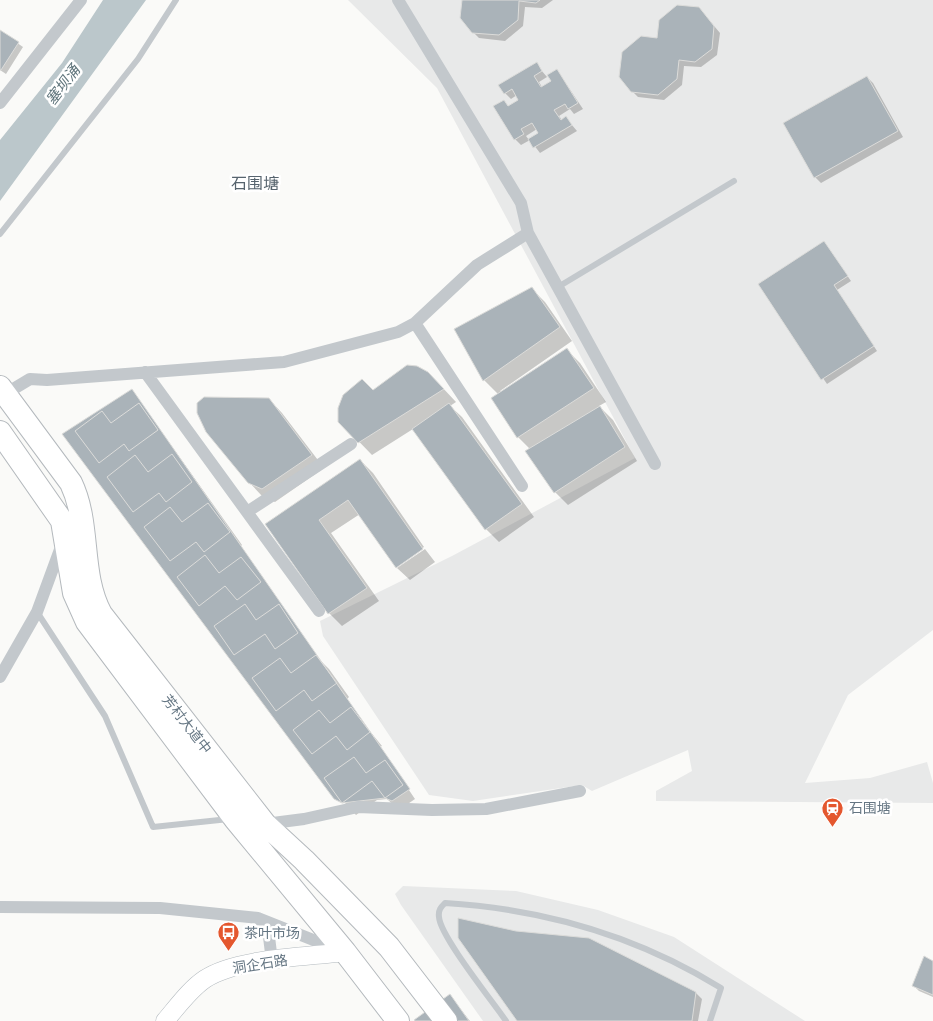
<svg xmlns="http://www.w3.org/2000/svg" width="933" height="1021" viewBox="0 0 933 1021" font-family="'DejaVu Sans','Noto Sans SC',sans-serif">
<rect width="100%" height="100%" fill="#fafaf8"/>
<!-- built -->
<path fill="#e8e9e9" d="M348 0H933V630L848 695 805 783 870 778 927 762 933 783V803L656 801V791L692 771 688 750 592 791 582 785 473 801 429 795 323 636 320 621 452 556 635 458 437 88Z
M403 886 516 891 598 910 674 937 805 1021H483L401 905 395 894Z"/>
<!-- water -->
<path fill="#bbc7cb" d="M103 0H146L0 201V140L62 63Z"/>
<!-- shadow -->
<path fill="#0003" fill-rule="evenodd" d="M463 0H553L542 8 525 7 523 26 505 41 479 38 473 32Z
M699 8 720 33 717 55 701 67 684 66 682 85 664 100 638 97 632 91 658 39Z
M0 31 23 47 6 74 0 70Z
M536 64 547 77 539 82 542 87 552 81 557 70 583 109 574 114 570 109 559 116 562 120 566 118 577 131 540 153 530 140 521 145 515 139 495 107H509L520 101 517 95 511 99 505 93ZM537 129 540 134 529 140 526 136Z
M867 77 873 83 903 137 821 183 815 177Z
M824 242 851 281 837 290 877 351 827 384 759 285Z
M532 289 545 302 572 341 500 391 501 393 567 350 580 363 606 402 599 406 613 420 637 461 568 505 555 492 531 450 518 437 493 399 499 395 484 380 456 330Z
M441 386 456 402 450 406 462 417 534 517 499 542 486 529 413 429 372 455 339 421 373 391Z
M269 399 282 413 324 468 275 502 262 496 249 482Z
M151 417 242 545 241 546 316 656 329 669 349 697 347 699 351 708 382 746 380 747 415 799 399 810 387 799 377 800 356 815 345 803 336 800Z
M360 460 373 473 424 547 397 565V567L360 514 331 533 379 601 342 626 329 613 267 524Z
M425 549 435 562 410 580 397 568Z
M933 962V997L919 991 913 985Z
M696 993 702 999 698 1021H518Z
M450 996 470 1021H416Z"/>
<!-- building -->
<path fill="#aab3b9" stroke="#dcdcda" d="M462 0H540L536 3 519 1 518 20 499 35 472 33 460 18Z
M677 5 699 7 714 26 712 49 695 62 679 60 677 79 658 95 631 92 619 77 622 52 641 36 657 38 659 20Z
M0 30 19 42 1 70H0Z
M537 62 542 71 534 76 541 87 551 81 547 75 557 69 578 103 568 109 565 104 554 110 561 120 566 116 572 125 533 148 528 139 538 133 532 123 521 129 524 134 514 140 493 106 504 100 508 106 518 100 512 89 504 94 498 85Z
M867 76 898 131 814 178 783 123Z
M824 241 848 276 834 285 874 346 821 380 758 284Z
M532 287 560 327 483 381 454 329Z
M567 348 594 388 517 438 491 398Z
M407 365 417 366 428 372 444 389 358 443 338 422V408L343 395 362 379 373 390Z
M132 389 410 789 392 801 385 798 342 803 334 799 62 434Z
M204 397 269 398 312 455 262 489 248 483 206 432 197 413V403Z
M139 403 158 430 129 451 124 444 99 463 75 431 102 411 111 423Z
M449 403 522 504 485 530 412 429Z
M600 406 625 447 554 493 525 451Z
M172 454 192 482 166 502 159 493 133 512 107 477 135 455 148 472Z
M360 459 423 549 396 568 348 500 319 520 367 588 328 614 265 524Z
M208 503 230 532 204 552 196 542 170 561 144 527 170 507 182 522Z
M205 555 219 573 241 557 261 582 237 600 225 586 199 606 177 577Z
M245 604 256 620 279 604 298 633 275 649 265 634 234 655 214 626Z
M316 655 337 683 312 701 304 690 276 711 252 678 280 658 291 673Z
M351 707 370 732 347 750 336 736 312 754 293 730 319 710 330 723Z
M354 757 366 773 385 760 403 785 385 798 372 781 342 803 324 778Z
M458 918 516 931 589 938 696 992 692 1021H517L458 938Z
M924 956 933 961V995L912 986Z
M450 994 469 1021H415L414 1020Z"/>
<g fill="none" stroke-linecap="round" stroke-linejoin="round">
<defs>
<path id="secondary" d="M165 1021C177 1007 190 989 205 979 236 958 307 957 345 952"/>
<path id="highway" d="M0 387 71 483C91 525 79 573 101 614L265 824 304 860 389 947 446 1021
M0 432 62 521 74 593 87 622 235 819 345 952 398 1021"/>
</defs>
<!-- secondary casing -->
<use href="#secondary" stroke="#b3babf" stroke-width="19"/>
<!-- highway casing -->
<use href="#highway" stroke="#b4b9bd" stroke-width="24"/>
<!-- lane -->
<path stroke="#c3c8cc" stroke-width="6" d="M0 234 138 59 176 0
M558 287 734 181
M37 612 105 716 153 827 229 819
M506 1021C493 1002 440 936 439 917 438 910 441 907 445 903 543 909 637 936 721 988L710 1021"/>
<!-- street -->
<path stroke="#c3c8cc" stroke-width="12" d="M398 0 521 203 528 233 655 464
M0 103 81 0
M415 323 522 486
M145 372 319 611
M5 394 30 379 47 380 284 362 398 332 415 323 477 265 528 233
M247 512 351 444
M0 677 37 612 62 544
M265 824 304 819 358 807 432 810 486 809 580 791
M0 907 160 908 258 918 341 951
M258 918 268 929 272 961"/>
<!-- secondary -->
<use href="#secondary" stroke="#fff" stroke-width="18"/>
<!-- highway -->
<use href="#highway" stroke="#fff" stroke-width="22"/>
</g>
<!-- icons -->
<defs>
<symbol id="station-pin" viewBox="-11 -11 22 30"><path d="M0 17L-7.5 6A9.5 9.5 0 1 1 7.5 6Z" fill="#e4572e" stroke="#fff"/><path d="M-3-6H3Q5-6 5-4V2Q5 4 3 4L4.5 6H3L1.5 4h-3L-3 6H-4.5L-3 4Q-5 4-5 2V-4Q-5-6-3-6ZM-3.5-4v3h7v-3ZM-3.5 1v1.5H-2V1ZM2 1v1.5H3.5V1Z" fill="#fff"/></symbol>
<symbol id="bus-pin" viewBox="-11 -11 22 30"><path d="M0 17L-7.5 6A9.5 9.5 0 1 1 7.5 6Z" fill="#e4572e" stroke="#fff"/><path d="M-5-6H5V4H4V6H2V4H-2V6H-4V4H-5ZM-3.5-4V0h7V-4ZM-3.5 1.2v1.5H-2V1.2ZM2 1.2v1.5H3.5V1.2Z" fill="#fff"/></symbol>
</defs>
<g fill-rule="evenodd">
<use href="#station-pin" x="820" y="796" width="25" height="34"/>
<use href="#bus-pin" x="216" y="920" width="25" height="34"/>
</g>
<g text-anchor="middle" dominant-baseline="central" stroke-width="5" stroke-linejoin="round" paint-order="stroke">
<!-- street labels -->
<g font-size="14" fill="#657683" stroke="#fff">
<text transform="translate(187 724) rotate(52)">芳村大道中</text>
<text transform="translate(260 964) rotate(-9)">洞企石路</text>
</g>
<!-- poi labels -->
<g font-size="14" fill="#657683" stroke="#fff" text-anchor="start">
<text x="849" y="808">石围塘</text>
<text x="244" y="933">茶叶市场</text>
</g>
<!-- water labels -->
<g font-size="15" font-style="italic" fill="#60757c" stroke="#fff">
<text transform="translate(63 85) rotate(-53)">塞坝涌</text>
</g>
<!-- quarter labels -->
<g font-size="16" fill="#57646e" stroke="#fff">
<text x="255" y="183">石围塘</text>
</g>
</g>
</svg>
